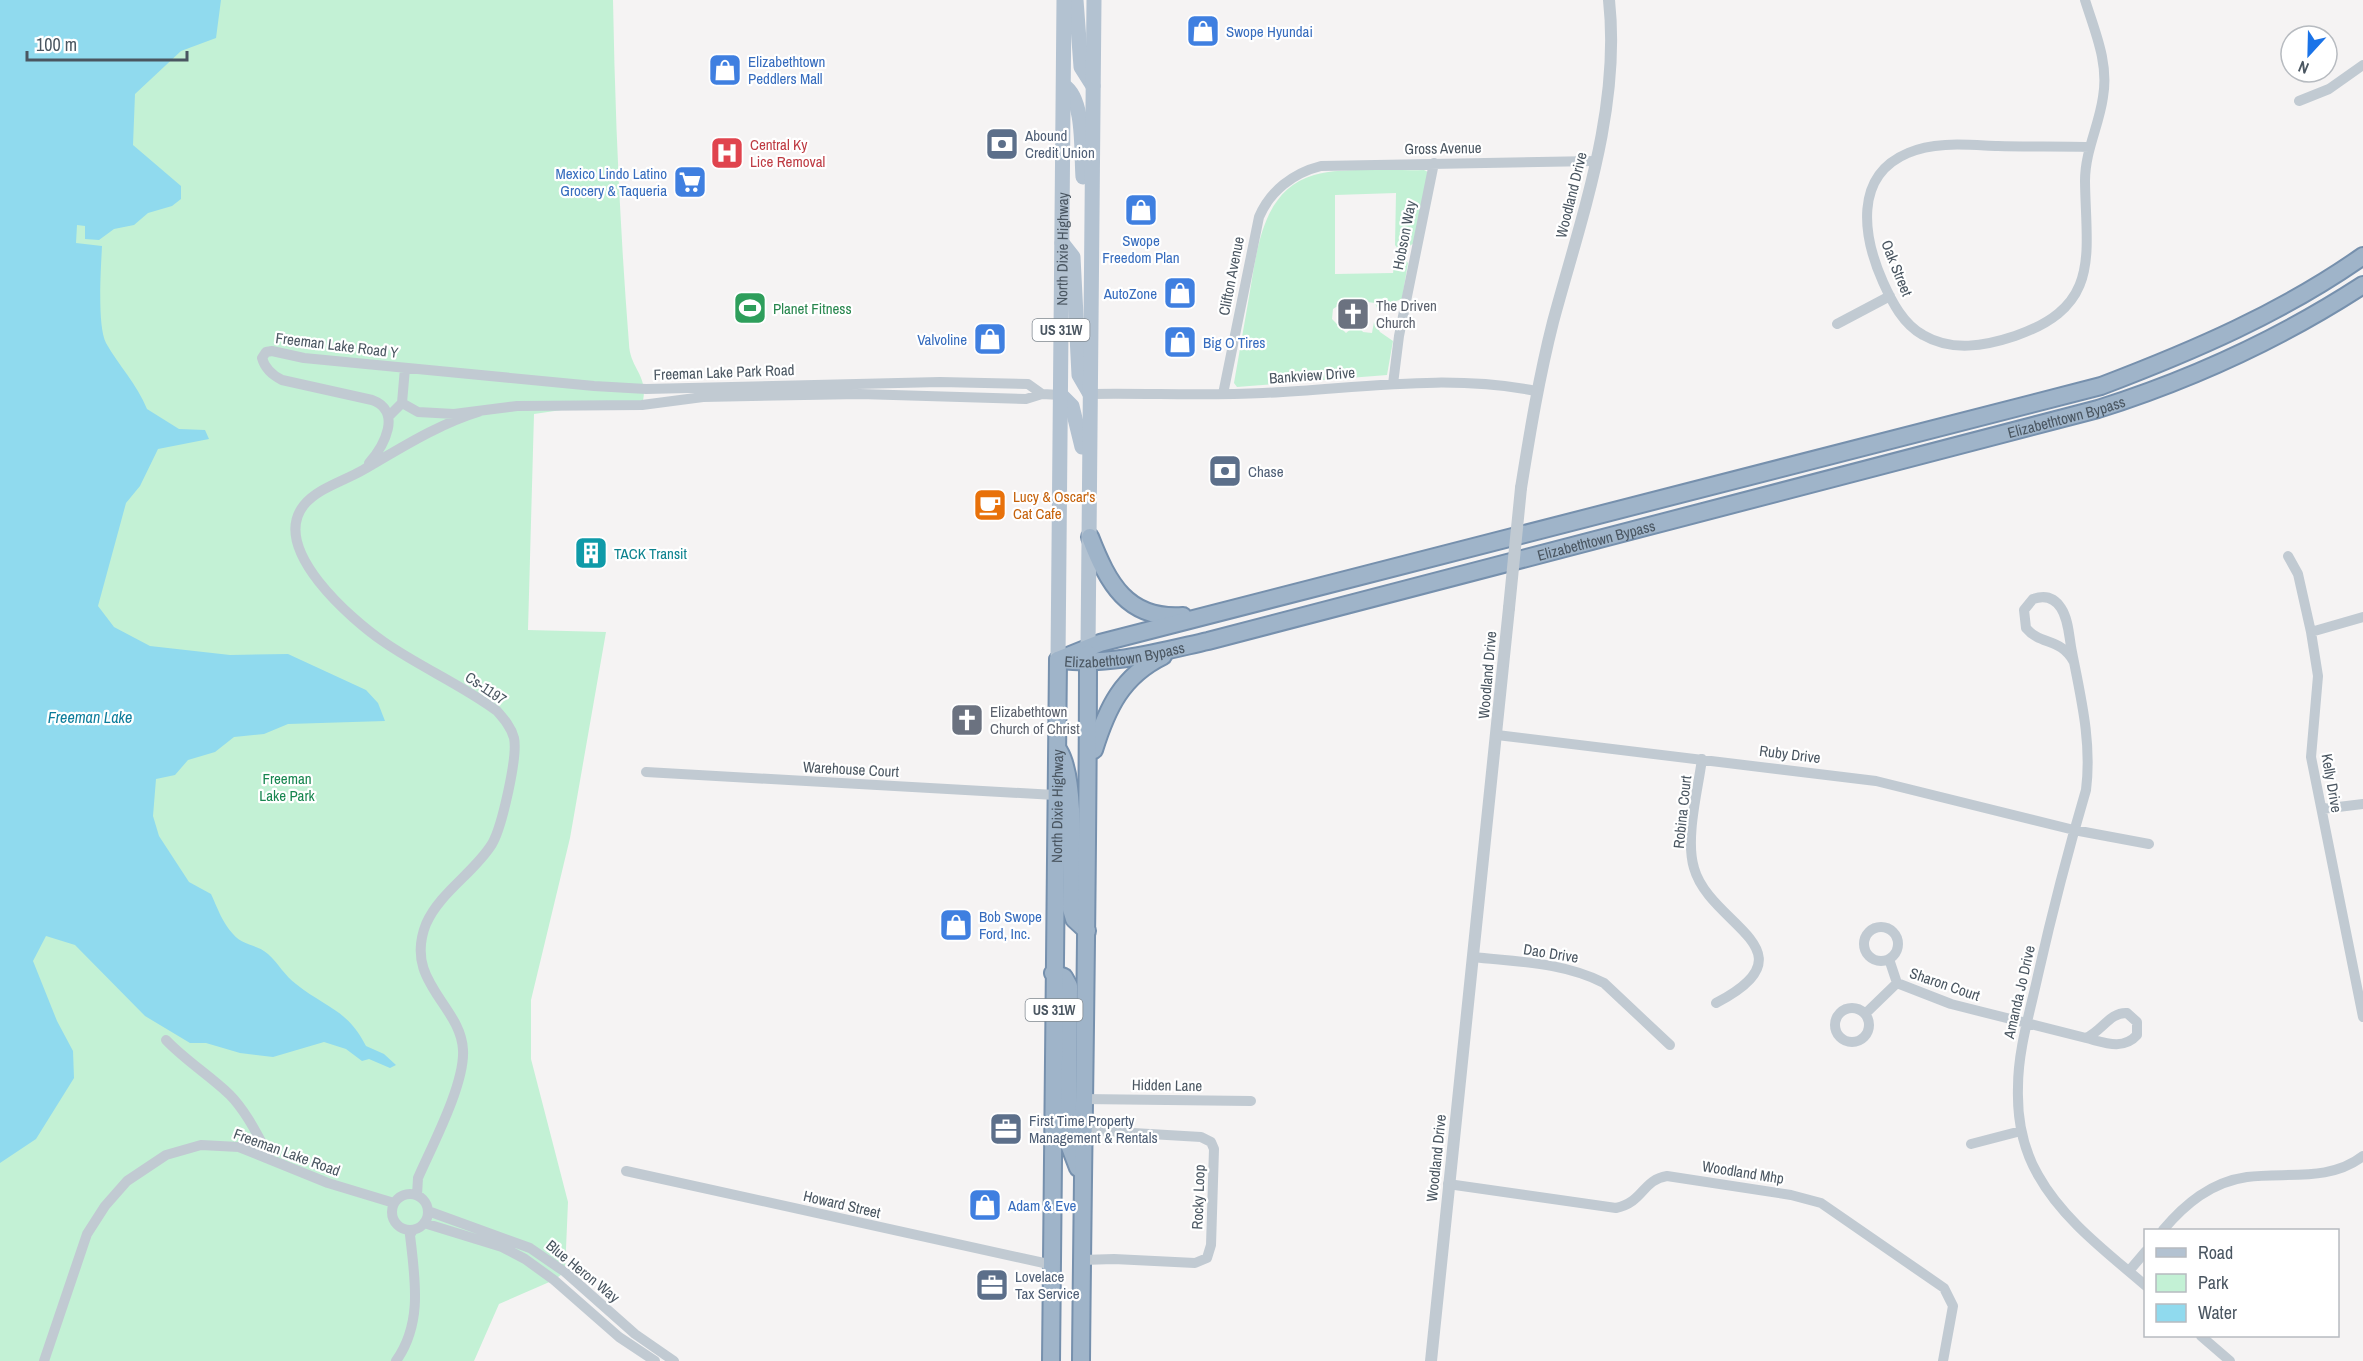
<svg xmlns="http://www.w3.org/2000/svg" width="2363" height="1361" viewBox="0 0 2363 1361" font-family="'Archivo Narrow',sans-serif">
<rect width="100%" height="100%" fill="#f5f3f3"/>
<!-- green -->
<path fill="#c3f1d5" d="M0 0H613C615 115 620 230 629 344 630 370 650 375 642 405L603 404 534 414 528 630 606 632 570 838 531 1000V1059L568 1202 565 1272 554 1280 499 1304 474 1361H0Z
M1424 170 1428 172 1414 243 1408 247 1398 249 1395 245 1396 193 1335 195V274L1393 273 1395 259H1404L1408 263 1402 299 1377 308 1375 303 1367 302 1359 308 1350 298 1333 309 1332 319 1346 333 1357 324 1363 332 1372 333 1374 322 1380 332 1393 341 1387 375 1237 387 1234 383C1239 354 1244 326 1249 297 1257 252 1261 190 1314 175 1343 167 1392 171 1424 170Z"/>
<!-- water -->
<path fill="#90daee" d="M0 0H221L216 38 181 51 135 94 133 145 181 186V199L172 206 148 213 134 225 114 229 99 240 85 239V226L77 225 76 243 102 246C101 267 97 326 106 343 119 366 137 384 147 409L179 429 205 430 209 439 158 449 140 486 126 503 98 606 114 627 150 646 230 655 288 654 366 690 378 703 385 721 288 724 264 734 234 737 215 752 188 760 175 775 156 779 153 816 159 836 189 882 211 894C218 909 222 922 233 934 243 946 257 944 268 954 278 963 285 976 296 984 326 1008 347 1009 366 1046L384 1054 396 1065 390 1068 369 1059 362 1061 346 1049 324 1042 273 1057 240 1053 206 1043H190L145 1016 75 945 46 936 33 961 57 1021 73 1051 74 1078 36 1139 0 1163Z"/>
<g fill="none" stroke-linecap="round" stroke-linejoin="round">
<defs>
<g id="trunk">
<path d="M1090 537C1108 583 1127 620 1183 616"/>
<path d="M1058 660 1100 643 2101 386C2193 351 2282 313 2363 256"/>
<path id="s2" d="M1061 660C1111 666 1159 652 1208 641L2098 409C2193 379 2280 339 2363 285"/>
<path d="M1094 750C1107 708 1122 676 1163 656"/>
<path d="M1059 751C1077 780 1071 872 1071 909L1074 919 1087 931"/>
<path d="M1053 973 1064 977 1069 986 1068 1142 1078 1168"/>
<path id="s3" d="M1051 1361 1058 660"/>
<path d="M1081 1361C1083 1125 1088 890 1088 654"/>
</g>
</defs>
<!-- trunk casing -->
<use href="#trunk" stroke="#7690ad" stroke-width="20"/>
<!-- minor -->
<path stroke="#c1cad2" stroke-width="10" d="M2085 0C2095 32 2109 63 2103 97 2099 126 2085 151 2085 181 2086 255 2102 306 2015 336 1985 346 1952 352 1923 335 1903 324 1892 302 1883 282 1863 237 1853 176 1908 153 1935 141 1969 145 1998 146 2028 147 2059 146 2089 147
M2299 101 2329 89 2363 65
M1837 324 1890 296
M1393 384 1399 336 1434 163
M1090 394C1148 393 1206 396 1263 393 1355 389 1445 373 1536 391
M1223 394 1259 217C1270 191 1293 173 1321 166L1595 161
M402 403 418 412 454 414 517 406 642 405 703 397 860 394 1026 399 1042 394 1061 395
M389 416 402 403 405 368
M369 463C384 446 403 411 372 400L282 380C272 375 265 369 262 358L266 352 272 351 304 358 594 386 646 389 940 382 1028 384 1042 394
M2288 556 2298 574 2311 632 2318 676 2311 757 2363 1017
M2311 632 2363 617
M2074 662C2060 637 2041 646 2026 628L2024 610 2033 599C2044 595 2054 597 2061 608 2069 620 2069 638 2072 652 2081 698 2092 743 2086 790 2068 851 2052 913 2038 975 2030 1012 2018 1050 2018 1087 2017 1118 2023 1149 2038 1175 2063 1220 2108 1253 2146 1286
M1497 735 1876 781 2074 830 2149 844
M1702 759C1698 790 1685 838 1694 868 1710 926 1817 950 1716 1003
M646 772 1055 795
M2322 809 2363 804
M1864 944a17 17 0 1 1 34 0a17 17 0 1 1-34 0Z
M1473 957C1517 962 1563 962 1604 983L1670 1045
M1889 959 1897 983
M1897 983 1951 1004 2086 1038C2102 1031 2110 1012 2127 1013L2137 1022V1035C2123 1051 2103 1042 2086 1038
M1835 1025a17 17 0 1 1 34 0a17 17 0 1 1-34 0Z
M1865 1014 1897 983
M166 1040C185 1060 209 1075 229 1094 247 1112 259 1138 271 1160
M1083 1099 1251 1101
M1082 1130 1201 1137 1211 1142 1214 1149 1211 1245 1207 1258 1195 1263 1114 1259 1082 1260
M1971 1144 2021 1131
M626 1171 1053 1265
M1448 1184 1616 1208C1644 1202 1642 1180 1667 1176L1791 1195 1821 1203 1944 1288 1953 1306 1943 1361
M392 1212a18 18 0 1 1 36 0a18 18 0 1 1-36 0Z
M417 1195 418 1178C432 1146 465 1084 463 1050 461 1005 403 982 426 924 440 892 474 873 492 844 502 827 518 756 514 738 511 727 504 719 497 711 462 685 420 667 384 642 352 620 269 549 304 505 318 488 344 481 363 470 401 448 438 424 481 411
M428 1211 530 1248 565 1272 635 1334 674 1361
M424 1223 502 1247 525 1259 554 1280 619 1337 655 1361
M2163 1230C2185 1204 2211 1182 2247 1177 2286 1172 2330 1182 2363 1156
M2129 1271 2146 1251
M2201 1336 2230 1361
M44 1361 87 1234 105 1206 127 1181 166 1155 201 1145 239 1147 328 1183 394 1203
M396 1361C423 1323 415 1279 410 1235L413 1230"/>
<!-- tertiary -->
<path stroke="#c1cad2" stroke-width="12" d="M1521 488C1530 432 1539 377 1553 322 1581 218 1621 109 1609 0
M1431 1361 1509 608"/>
<!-- primary -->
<g stroke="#b3c2d1" stroke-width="15">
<path d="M1076 0 1081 67 1093 86"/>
<path d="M1064 86C1085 99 1081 153 1083 177"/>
<path d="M1062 243 1073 257 1079 375 1090 394"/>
<path d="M1061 395 1072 406 1082 447"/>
<path d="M1088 648 1094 0"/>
<path id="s1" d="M1058 660 1064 0"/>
</g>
<!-- trunk -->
<use href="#trunk" stroke="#9fb4c9" stroke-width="16"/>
<!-- tertiary-bridge -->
<path stroke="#c1cad2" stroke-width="12" d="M1509 608 1521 488"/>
</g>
<!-- icons -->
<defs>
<symbol id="shop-square" viewBox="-11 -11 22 22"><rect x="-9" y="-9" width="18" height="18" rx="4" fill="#3f7fe0" stroke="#fff"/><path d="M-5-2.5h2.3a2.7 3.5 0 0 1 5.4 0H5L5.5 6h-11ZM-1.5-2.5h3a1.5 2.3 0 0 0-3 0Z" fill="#fff"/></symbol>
<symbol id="bank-square" viewBox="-11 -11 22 22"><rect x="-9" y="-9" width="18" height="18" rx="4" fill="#5c6f8a" stroke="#fff"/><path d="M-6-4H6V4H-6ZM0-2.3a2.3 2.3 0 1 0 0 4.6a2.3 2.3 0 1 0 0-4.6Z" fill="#fff"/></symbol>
<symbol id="hospital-square" viewBox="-11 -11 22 22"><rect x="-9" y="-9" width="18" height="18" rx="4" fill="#e0444e" stroke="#fff"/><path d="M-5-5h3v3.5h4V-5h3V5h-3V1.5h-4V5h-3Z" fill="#fff"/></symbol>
<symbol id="supermarket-square" viewBox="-11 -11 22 22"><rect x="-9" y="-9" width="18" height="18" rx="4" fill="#3f7fe0" stroke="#fff"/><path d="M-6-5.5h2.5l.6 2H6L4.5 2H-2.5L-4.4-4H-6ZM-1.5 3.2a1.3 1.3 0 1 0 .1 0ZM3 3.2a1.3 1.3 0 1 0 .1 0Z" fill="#fff"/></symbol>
<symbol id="stadium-square" viewBox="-11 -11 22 22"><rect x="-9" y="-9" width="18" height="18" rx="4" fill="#2e9e5b" stroke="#fff"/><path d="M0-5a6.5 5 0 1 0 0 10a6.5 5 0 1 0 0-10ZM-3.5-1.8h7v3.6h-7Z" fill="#fff"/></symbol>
<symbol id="church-square" viewBox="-11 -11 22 22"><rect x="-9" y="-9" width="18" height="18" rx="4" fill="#6b7280" stroke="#fff"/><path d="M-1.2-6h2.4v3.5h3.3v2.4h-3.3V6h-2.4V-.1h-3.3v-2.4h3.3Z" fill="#fff"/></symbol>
<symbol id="cafe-square" viewBox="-11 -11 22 22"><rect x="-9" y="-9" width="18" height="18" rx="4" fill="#e8710a" stroke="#fff"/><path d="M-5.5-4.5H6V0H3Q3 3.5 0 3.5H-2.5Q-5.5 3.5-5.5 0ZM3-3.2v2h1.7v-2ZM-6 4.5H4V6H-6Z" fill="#fff"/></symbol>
<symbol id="building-square" viewBox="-11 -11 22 22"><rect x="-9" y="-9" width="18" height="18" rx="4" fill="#0f9aa8" stroke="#fff"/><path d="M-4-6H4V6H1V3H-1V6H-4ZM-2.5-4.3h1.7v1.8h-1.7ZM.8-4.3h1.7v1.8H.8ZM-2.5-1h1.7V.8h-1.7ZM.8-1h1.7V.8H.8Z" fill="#fff"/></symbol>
<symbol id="office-square" viewBox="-11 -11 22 22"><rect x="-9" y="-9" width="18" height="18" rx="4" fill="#5c6f8a" stroke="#fff"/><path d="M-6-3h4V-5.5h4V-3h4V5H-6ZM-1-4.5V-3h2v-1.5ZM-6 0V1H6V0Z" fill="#fff"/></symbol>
</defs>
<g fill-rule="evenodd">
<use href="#shop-square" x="1184" y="12" width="38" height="38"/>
<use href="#shop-square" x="706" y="51" width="38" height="38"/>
<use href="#bank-square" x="983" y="125" width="38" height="38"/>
<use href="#hospital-square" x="708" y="134" width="38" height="38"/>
<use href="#supermarket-square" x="671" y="163" width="38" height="38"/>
<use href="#shop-square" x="1122" y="191" width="38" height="38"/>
<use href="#shop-square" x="1161" y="274" width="38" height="38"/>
<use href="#stadium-square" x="731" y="289" width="38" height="38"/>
<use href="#church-square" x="1334" y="295" width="38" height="38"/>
<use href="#shop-square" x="971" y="320" width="38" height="38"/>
<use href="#shop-square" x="1161" y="323" width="38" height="38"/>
<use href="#bank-square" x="1206" y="452" width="38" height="38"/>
<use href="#cafe-square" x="971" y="486" width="38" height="38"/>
<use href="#building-square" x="572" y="534" width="38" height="38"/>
<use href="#church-square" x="948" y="701" width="38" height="38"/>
<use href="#shop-square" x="937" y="906" width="38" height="38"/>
<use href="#office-square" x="987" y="1110" width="38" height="38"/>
<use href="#shop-square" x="966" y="1186" width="38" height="38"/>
<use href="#office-square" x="973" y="1266" width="38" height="38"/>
</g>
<g text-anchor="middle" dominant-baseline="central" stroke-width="4.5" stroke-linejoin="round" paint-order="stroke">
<!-- shield labels -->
<g fill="#fff" stroke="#808990" stroke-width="1.5">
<rect x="1032.5" y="319" width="57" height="22" rx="4.5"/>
<rect x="1025.5" y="999" width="57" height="22" rx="4.5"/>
</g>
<g font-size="14" font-weight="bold" fill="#4a5661">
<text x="1061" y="330">US 31W</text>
<text x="1054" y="1010">US 31W</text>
</g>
<!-- shop labels -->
<g font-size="15" fill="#366cbe" stroke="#fff" text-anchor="start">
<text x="1226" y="31">Swope Hyundai</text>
<text x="748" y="61">Elizabethtown<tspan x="748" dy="17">Peddlers Mall</tspan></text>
<text x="667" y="173" text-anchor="end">Mexico Lindo Latino<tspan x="667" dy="17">Grocery &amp; Taqueria</tspan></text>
<text x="1141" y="240" text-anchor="middle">Swope<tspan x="1141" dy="17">Freedom Plan</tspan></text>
<text x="1157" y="293" text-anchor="end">AutoZone</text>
<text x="967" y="339" text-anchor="end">Valvoline</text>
<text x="1203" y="342">Big O Tires</text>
<text x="979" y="916">Bob Swope<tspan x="979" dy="17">Ford, Inc.</tspan></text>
<text x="1008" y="1205">Adam &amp; Eve</text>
</g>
<!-- service labels -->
<g font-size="15" fill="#4e5e75" stroke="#fff" text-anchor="start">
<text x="1025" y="135">Abound<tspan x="1025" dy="17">Credit Union</tspan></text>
<text x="1248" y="471">Chase</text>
<text x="1029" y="1120">First Time Property<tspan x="1029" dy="17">Management &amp; Rentals</tspan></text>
<text x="1015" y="1276">Lovelace<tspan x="1015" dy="17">Tax Service</tspan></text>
</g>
<!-- health labels -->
<g font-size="15" fill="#be3a42" stroke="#fff" text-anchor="start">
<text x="750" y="144">Central Ky<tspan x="750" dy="17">Lice Removal</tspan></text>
</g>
<!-- street labels -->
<g font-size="15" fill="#4a5661" stroke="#fff">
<text transform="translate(1443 148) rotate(-1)">Gross Avenue</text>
<text transform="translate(1571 195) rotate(-76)">Woodland Drive</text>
<text transform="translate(1404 235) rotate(-79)">Hobson Way</text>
<text stroke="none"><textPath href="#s1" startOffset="411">North Dixie Highway</textPath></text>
<text transform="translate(1897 268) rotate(68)">Oak Street</text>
<text transform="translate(1231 276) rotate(-79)">Clifton Avenue</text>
<text transform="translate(337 345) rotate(7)">Freeman Lake Road Y</text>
<text transform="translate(724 372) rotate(-2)">Freeman Lake Park Road</text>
<text transform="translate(1312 375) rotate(-4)">Bankview Drive</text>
<text stroke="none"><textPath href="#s2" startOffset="1036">Elizabethtown Bypass</textPath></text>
<text stroke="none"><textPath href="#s2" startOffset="550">Elizabethtown Bypass</textPath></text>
<text stroke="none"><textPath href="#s2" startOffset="64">Elizabethtown Bypass</textPath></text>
<text transform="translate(1487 675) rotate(-85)">Woodland Drive</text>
<text transform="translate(486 688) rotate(34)">Cs-1197</text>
<text transform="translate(1790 754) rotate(7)">Ruby Drive</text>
<text transform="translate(851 769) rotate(3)">Warehouse Court</text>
<text transform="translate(2332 783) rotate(80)">Kelly Drive</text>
<text stroke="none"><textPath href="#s3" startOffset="555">North Dixie Highway</textPath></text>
<text transform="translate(1682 812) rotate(-84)">Robina Court</text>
<text transform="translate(1551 953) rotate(9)">Dao Drive</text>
<text transform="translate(1945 984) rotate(19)">Sharon Court</text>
<text transform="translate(2019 992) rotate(-77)">Amanda Jo Drive</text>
<text transform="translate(1167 1085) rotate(1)">Hidden Lane</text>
<text transform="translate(287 1152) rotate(20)">Freeman Lake Road</text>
<text transform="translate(1436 1158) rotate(-84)">Woodland Drive</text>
<text transform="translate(1743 1172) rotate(9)">Woodland Mhp</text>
<text transform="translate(1198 1197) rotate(-88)">Rocky Loop</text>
<text transform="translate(842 1204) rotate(13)">Howard Street</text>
<text transform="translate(583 1271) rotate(39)">Blue Heron Way</text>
</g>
<!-- worship labels -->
<g font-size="15" fill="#5b616d" stroke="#fff" text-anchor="start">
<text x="1376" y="305">The Driven<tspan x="1376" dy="17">Church</tspan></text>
<text x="990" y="711">Elizabethtown<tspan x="990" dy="17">Church of Christ</tspan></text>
</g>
<!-- leisure labels -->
<g font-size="15" fill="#27864d" stroke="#fff" text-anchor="start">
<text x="773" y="308">Planet Fitness</text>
</g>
<!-- food labels -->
<g font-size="15" fill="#c56008" stroke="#fff" text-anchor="start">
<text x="1013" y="496">Lucy &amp; Oscar's<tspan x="1013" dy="17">Cat Cafe</tspan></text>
</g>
<!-- culture labels -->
<g font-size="15" fill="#0d838f" stroke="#fff" text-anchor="start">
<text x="614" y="553">TACK Transit</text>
</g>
<!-- park labels -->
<g font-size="15" fill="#17864f" stroke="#fff">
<text x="287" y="778">Freeman<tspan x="287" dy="17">Lake Park</tspan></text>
</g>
<!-- water labels -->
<g font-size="16" font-style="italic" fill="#0c7c9b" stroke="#fff">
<text x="90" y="717">Freeman Lake</text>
</g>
</g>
<!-- legend -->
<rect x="2144" y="1229" width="195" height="108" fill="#ffffff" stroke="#b7bbc0" stroke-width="1.5"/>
<rect x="2156" y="1248" width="30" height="9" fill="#b3c2d1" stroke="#b7bbc0" stroke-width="1.5"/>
<text x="2198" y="1259" font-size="18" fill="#4a5661">Road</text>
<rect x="2156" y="1274" width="30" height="18" fill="#c3f1d5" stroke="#b7bbc0" stroke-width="1.5"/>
<text x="2198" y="1289" font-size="18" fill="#4a5661">Park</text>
<rect x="2156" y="1304" width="30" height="18" fill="#90daee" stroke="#b7bbc0" stroke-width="1.5"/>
<text x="2198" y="1319" font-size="18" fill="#4a5661">Water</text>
<!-- north arrow -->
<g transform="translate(2309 54) rotate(202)"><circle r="28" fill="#ffffff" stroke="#b7bbc0" stroke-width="1.5"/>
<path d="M0-4.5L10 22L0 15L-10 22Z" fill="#1a73e8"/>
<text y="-9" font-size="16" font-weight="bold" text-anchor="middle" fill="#4a5661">N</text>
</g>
<!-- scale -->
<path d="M27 51v9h160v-9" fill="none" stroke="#4a5661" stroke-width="3"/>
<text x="36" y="51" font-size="18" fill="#4a5661" stroke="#ffffff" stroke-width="4.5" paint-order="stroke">100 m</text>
</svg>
